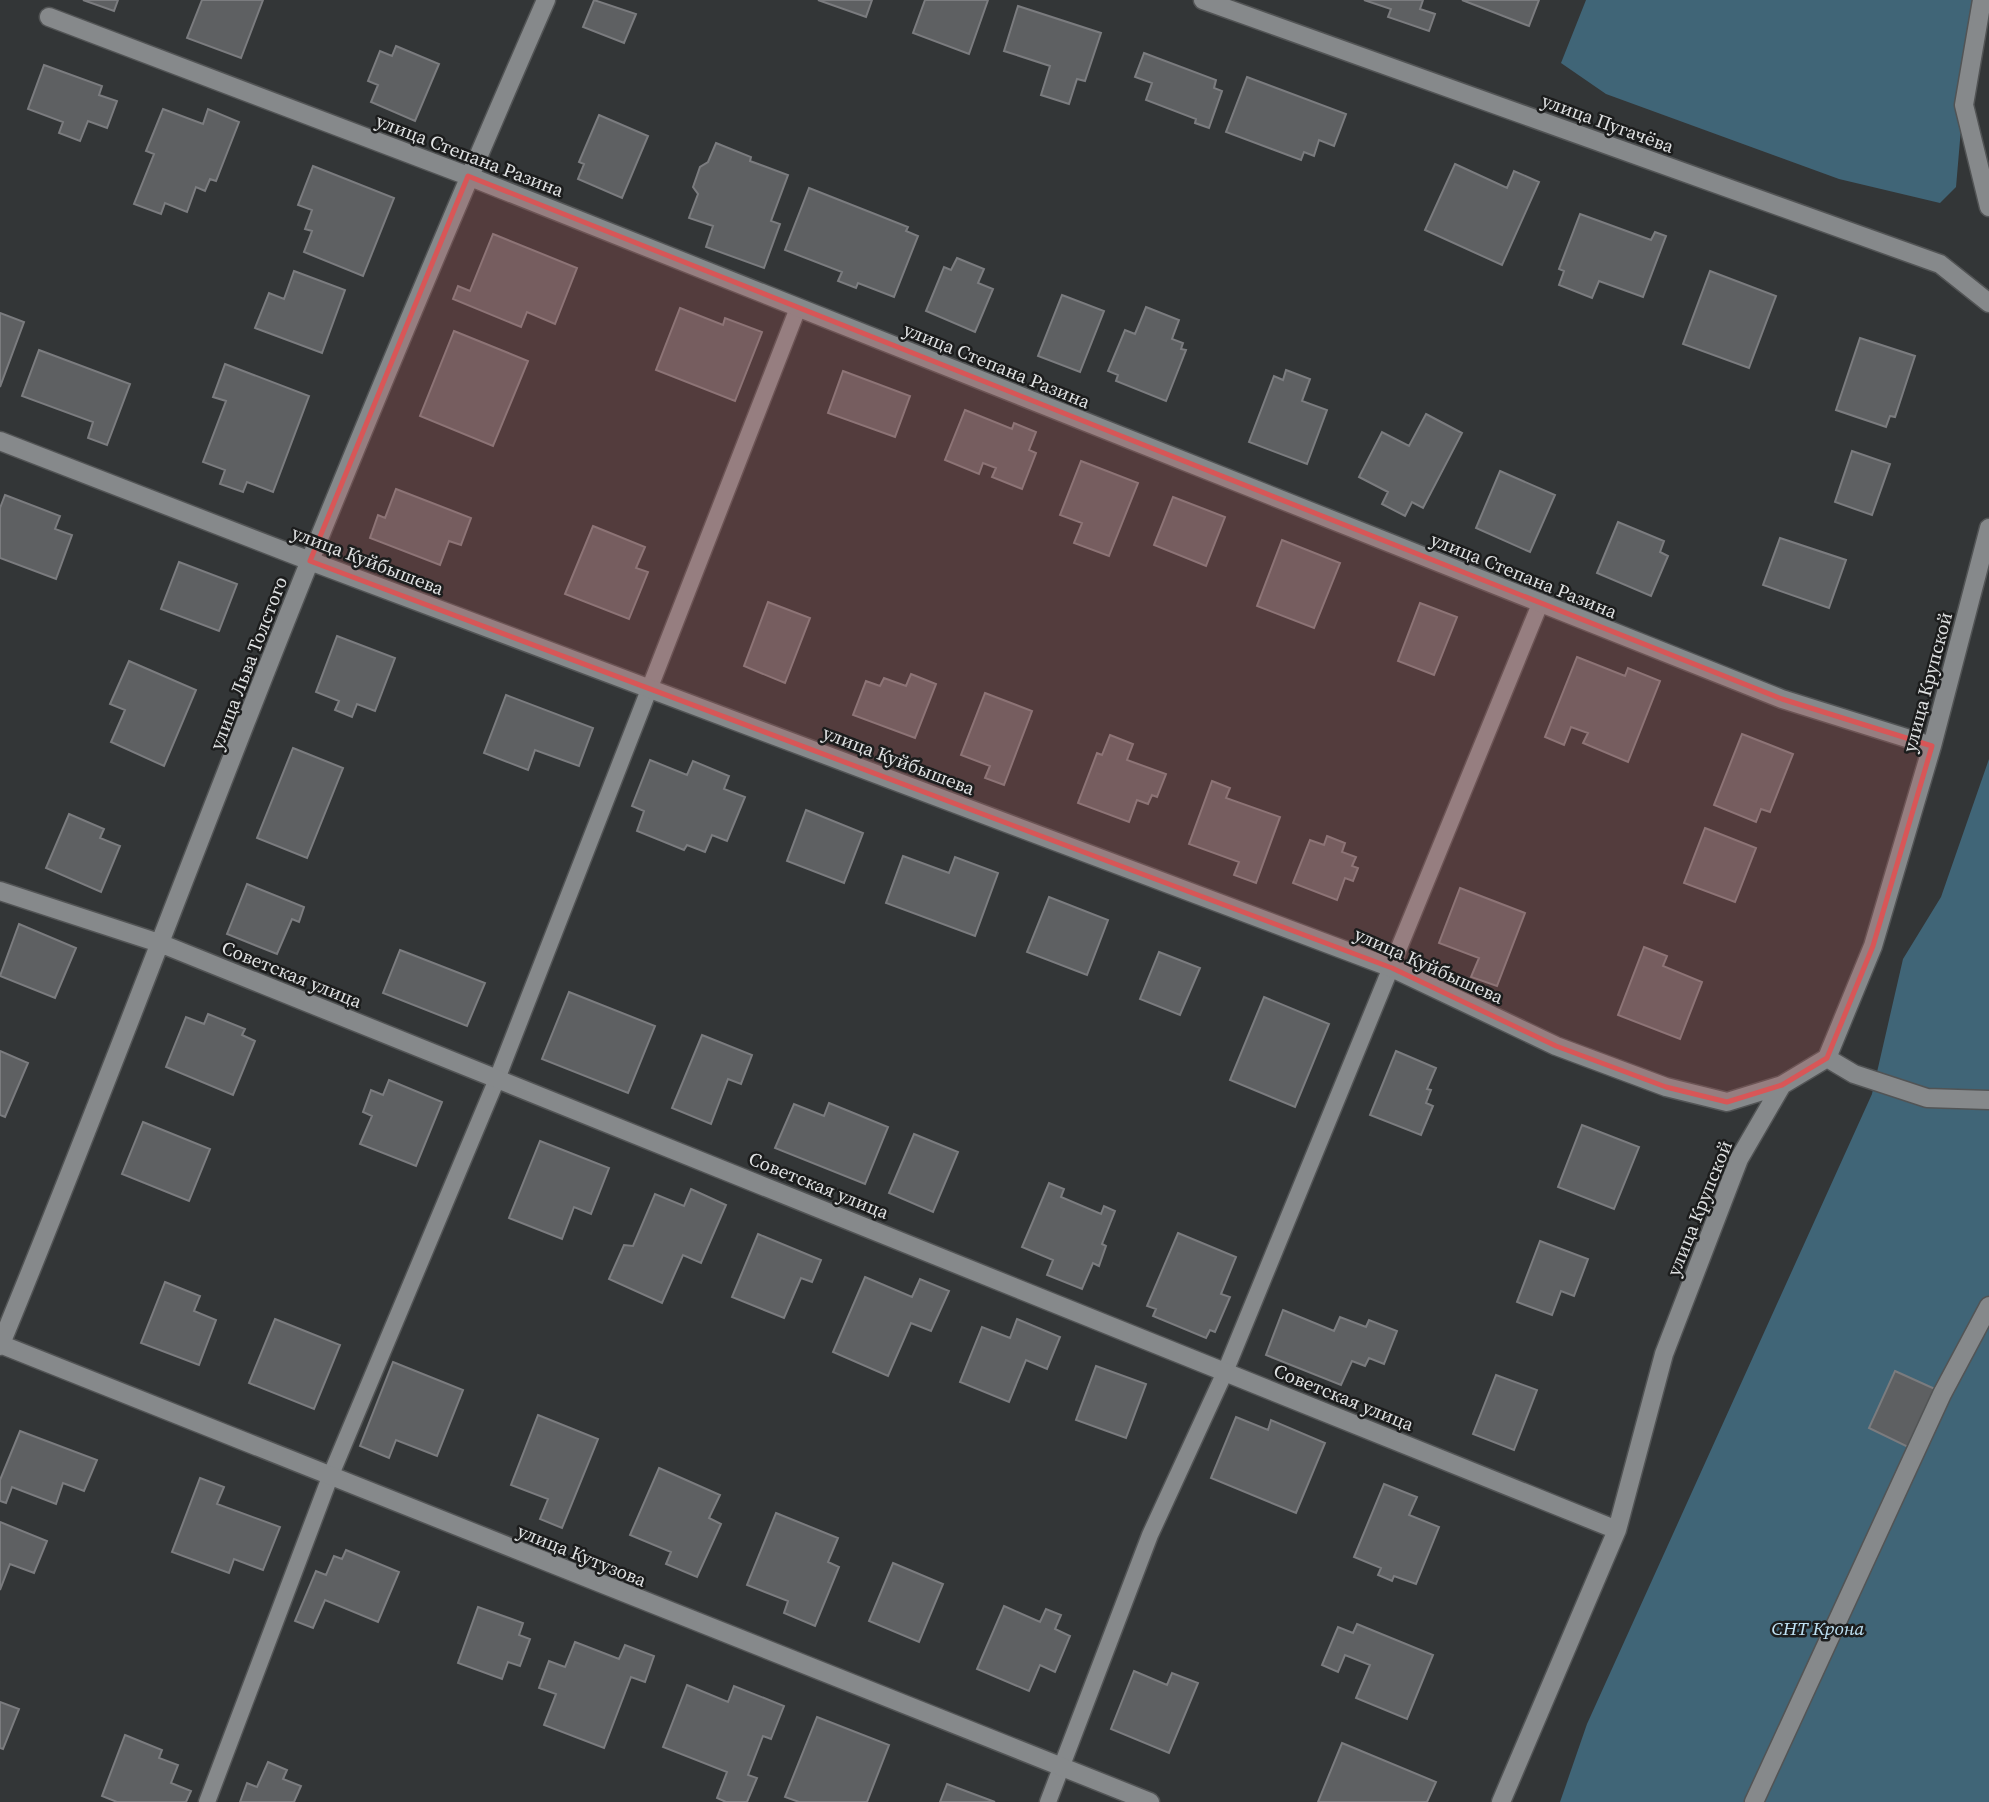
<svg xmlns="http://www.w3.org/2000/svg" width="1989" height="1802" viewBox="0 0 1989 1802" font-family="'Source Serif 4',serif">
<rect width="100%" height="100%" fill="#333637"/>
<!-- green -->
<path fill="#406577" d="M1586 0H1972L1956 187 1940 203 1839 179 1606 94 1561 63Z
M1989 759V1802H1560L1587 1724 1872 1094 1903 959 1941 897Z"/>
<!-- building -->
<path fill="#5e6062" stroke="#7b7c7f" stroke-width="2" d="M83 0H118L114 11Z
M202 0H263L241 58 187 38Z
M594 0 636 14 624 43 583 27Z
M818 0H872L866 17Z
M925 0H988L969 54 913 33Z
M1364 0H1423L1420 9 1435 14 1429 31 1388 17 1391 9Z
M1462 0H1539L1529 26Z
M1018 6 1101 33 1085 81 1077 79 1069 104 1041 95 1050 66 1004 51Z
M396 46 439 64 415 121 371 102 378 85 368 81 380 51 392 56Z
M1144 53 1216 80 1214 88 1222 91 1209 128 1195 123 1196 119 1146 100 1152 83 1135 77Z
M44 65 102 86 99 95 117 101 107 128 88 121 80 141 59 133 63 122 28 109Z
M1247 77 1346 114 1334 146 1319 140 1314 156 1304 152 1301 160 1226 132Z
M163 109 203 124 208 109 239 122 216 181 210 179 205 191 196 187 187 212 165 203 161 214 134 204 154 154 146 151Z
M599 115 648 136 622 198 578 179 584 164 579 162Z
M716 143 751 157 750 161 788 175 771 221 780 224 764 268 706 247 713 226 689 218 698 194 693 187 700 167 708 162Z
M1455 164 1507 188 1514 171 1539 182 1502 265 1425 230Z
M313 166 394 198 363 276 304 252 312 231 305 229 312 210 298 205Z
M809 188 908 227 906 231 918 236 894 297 858 283 856 288 838 281 842 272 785 250Z
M1580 214 1651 240 1655 232 1666 236 1643 297 1599 281 1592 298 1559 285 1564 271 1559 269Z
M493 234 577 268 555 324 527 312 521 327 453 299 458 286 470 291Z
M957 258 984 269 978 283 993 289 975 332 926 311 944 267 951 270Z
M294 271 345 290 322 353 255 328 269 293 284 299Z
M1710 271 1776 296 1749 368 1683 344Z
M1062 295 1104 311 1080 372 1038 356Z
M1146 307 1179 320 1172 339 1183 343 1181 349 1186 350 1166 401 1116 381 1118 375 1108 371 1125 330 1135 334Z
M680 308 723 325 725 318 762 332 735 401 656 370Z
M0 313 24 322 0 387Z
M454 331 528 361 493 446 420 416Z
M1860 338 1915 356 1895 417 1890 416 1886 427 1836 410Z
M39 350 130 384 107 445 88 438 93 422 22 396Z
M225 364 309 396 273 492 247 482 243 492 220 484 225 470 203 462 226 401 213 397Z
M1286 370 1310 379 1302 401 1327 410 1307 464 1249 442 1274 376 1283 380Z
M843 371 910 396 895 437 828 413Z
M965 410 1012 429 1014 423 1036 432 1029 450 1036 453 1022 489 992 477 996 468 983 463 979 474 945 460Z
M1426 414 1462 433 1423 508 1412 502 1405 516 1382 504 1388 492 1359 477 1382 432 1409 446Z
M1852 451 1890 464 1872 515 1835 502Z
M1081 461 1138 483 1109 556 1074 543 1082 523 1060 515Z
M1500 471 1555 495 1530 552 1476 528Z
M396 489 471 518 461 545 449 541 440 565 370 538 378 515 385 518Z
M5 495 60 516 55 529 72 535 56 579 0 558V508Z
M1173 497 1225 517 1206 566 1154 545Z
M1618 522 1664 541 1660 552 1668 556 1651 596 1597 573Z
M593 526 645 547 636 568 648 572 629 619 565 594Z
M1780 538 1846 560 1829 608 1763 585Z
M1282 540 1340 563 1314 628 1257 606Z
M179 562 237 584 219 631 161 609Z
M768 602 810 618 785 683 744 666Z
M1420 603 1457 617 1434 675 1398 661Z
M337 636 395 658 375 711 357 704 352 717 335 710 339 701 316 692Z
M1577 657 1625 676 1628 668 1660 681 1628 762 1583 743 1588 733 1571 727 1564 745 1545 737Z
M129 661 196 690 164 766 111 742 125 710 110 704Z
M911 674 936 684 915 738 853 715 866 681 880 686 884 678 906 686Z
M985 693 1032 711 1004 785 985 778 990 766 961 755Z
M506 695 593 728 579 766 535 750 528 770 484 753Z
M1742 734 1793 754 1770 812 1761 809 1756 822 1714 805Z
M1110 735 1133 744 1127 760 1166 774 1157 797 1152 795 1148 804 1137 800 1129 822 1078 803 1097 753 1102 755Z
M293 748 343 768 307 858 257 838Z
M650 760 687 775 693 761 729 776 724 789 745 797 727 841 712 835 705 852 687 845 684 850 637 831 644 811 632 806Z
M1212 781 1230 788 1226 798 1280 817 1256 883 1234 875 1239 862 1189 844Z
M806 810 863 833 844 883 787 861Z
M69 814 104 829 100 838 120 846 101 892 46 868Z
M1705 828 1756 848 1735 902 1684 883Z
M1327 836 1345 843 1342 852 1356 857 1352 866 1358 868 1353 881 1345 878 1337 900 1293 883 1310 840 1324 845Z
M903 856 949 873 955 857 998 873 975 936 886 903Z
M247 884 304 907 299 922 292 919 277 954 227 934Z
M1460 888 1525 913 1497 986 1471 977 1479 958 1439 943Z
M1049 897 1108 920 1087 975 1027 952Z
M19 924 76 948 55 998 0 976Z
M1644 947 1667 956 1663 966 1702 982 1680 1039 1618 1015Z
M400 950 485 983 467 1026 383 993Z
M1159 952 1200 968 1180 1015 1140 999Z
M569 992 655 1026 628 1093 542 1059Z
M1264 997 1329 1024 1295 1107 1230 1080Z
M208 1014 245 1029 242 1035 255 1041 233 1095 166 1067 186 1017 204 1024Z
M702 1035 752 1055 741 1084 728 1079 711 1124 672 1108Z
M0 1051 28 1063 5 1117 0 1115Z
M1396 1051 1436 1068 1427 1089 1431 1090 1426 1103 1433 1106 1421 1135 1370 1115Z
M389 1080 442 1102 416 1166 360 1144 372 1116 363 1112 371 1090 383 1095Z
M829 1103 888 1127 865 1184 775 1148 794 1104 824 1116Z
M143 1122 210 1149 189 1201 122 1174Z
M1582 1125 1639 1147 1614 1209 1558 1187Z
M914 1134 958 1152 933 1212 889 1193Z
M540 1141 609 1168 591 1214 574 1207 562 1239 509 1218Z
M1049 1183 1064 1189 1061 1197 1101 1214 1104 1206 1115 1211 1102 1244 1106 1246 1099 1266 1093 1263 1082 1289 1047 1275 1053 1260 1022 1247Z
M691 1189 726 1205 701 1263 683 1255 662 1303 609 1279 624 1245 633 1246 655 1194 684 1206Z
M1178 1233 1236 1257 1221 1294 1230 1297 1215 1332 1210 1330 1206 1338 1153 1316 1156 1309 1147 1306Z
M758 1234 821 1260 812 1282 801 1278 784 1318 732 1297Z
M1540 1241 1588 1259 1574 1296 1561 1291 1552 1315 1517 1302Z
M865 1277 912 1297 920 1279 949 1291 931 1331 911 1323 888 1376 833 1352Z
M165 1282 200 1296 194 1311 216 1320 199 1365 141 1343Z
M1283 1310 1334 1331 1340 1317 1366 1327 1369 1320 1397 1331 1384 1364 1369 1358 1365 1366 1352 1361 1341 1385 1266 1355Z
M275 1319 340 1345 314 1409 249 1383Z
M1017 1319 1060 1337 1047 1369 1026 1360 1009 1402 960 1382 982 1327 1010 1338Z
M393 1362 463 1390 437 1456 396 1440 389 1458 360 1446Z
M1096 1366 1146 1384 1126 1438 1076 1420Z
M1895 1371 1935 1389 1908 1447 1869 1428Z
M1496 1375 1537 1390 1514 1450 1473 1434Z
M538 1415 598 1439 562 1528 540 1519 548 1499 511 1485Z
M1236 1417 1268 1430 1271 1420 1325 1443 1296 1513 1211 1478Z
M20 1431 97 1460 84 1491 63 1483 56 1504 12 1487 6 1503 0 1501V1480Z
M659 1468 720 1495 709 1518 721 1524 697 1577 666 1564 671 1552 630 1535Z
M200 1478 224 1487 217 1504 280 1527 263 1570 234 1559 229 1573 172 1552Z
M1384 1484 1417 1497 1409 1515 1439 1527 1416 1584 1394 1576 1392 1581 1378 1575 1381 1568 1354 1557Z
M776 1513 838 1538 828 1562 839 1567 815 1626 784 1613 788 1601 747 1585Z
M0 1522 47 1541 34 1573 10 1564 0 1590Z
M346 1550 399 1572 378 1622 325 1600 313 1628 295 1621 316 1571 326 1575 334 1556 342 1559Z
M893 1563 943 1584 919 1642 869 1621Z
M1004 1606 1040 1622 1046 1609 1061 1615 1055 1629 1070 1636 1055 1672 1040 1665 1029 1691 977 1669Z
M478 1607 523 1623 519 1635 530 1639 520 1666 508 1662 502 1679 458 1663Z
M1357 1624 1433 1655 1407 1719 1356 1698 1370 1665 1345 1655 1338 1672 1322 1665 1338 1627 1353 1633Z
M575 1642 619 1659 625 1645 654 1656 645 1682 631 1677 604 1748 544 1725 556 1694 539 1688 549 1661 565 1667Z
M1134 1671 1167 1685 1172 1673 1198 1683 1169 1753 1111 1729Z
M687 1685 728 1702 734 1686 784 1706 771 1739 763 1736 748 1775 757 1778 747 1802H726L717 1798 727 1772 663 1747Z
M0 1702 19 1709 3 1749 0 1748Z
M817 1717 889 1745 867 1802H799L785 1797Z
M125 1735 162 1750 159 1758 178 1765 171 1783 191 1791 186 1802H117L102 1796Z
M1342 1743 1436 1782 1427 1802H1318Z
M268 1762 287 1770 283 1779 301 1786 294 1802H240L247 1783 257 1787Z
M947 1784 995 1802H940Z"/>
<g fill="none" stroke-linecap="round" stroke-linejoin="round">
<defs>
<path id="lane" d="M207 1802 330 1477 497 1079 798 308
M1048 1802 1150 1535 1225 1372 1540 604"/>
<path id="street" d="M1203 0 1940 264 1989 303
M1982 0 1964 105 1989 207
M49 17 468 176 1782 699 1932 746
M0 441 310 561 1392 968 1556 1046 1666 1087 1727 1102 1782 1085
M0 891 162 944 1617 1530
M1827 1058 1854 1074 1927 1098 1989 1100
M0 1344 1150 1802
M0 1346C108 1085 205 820 311 558 387 371 465 185 546 0
M1501 1802 1617 1530 1664 1354 1739 1159 1782 1085 1827 1058 1873 946 1932 746 1989 528
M1754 1802 1942 1394 1989 1306"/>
</defs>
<!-- lane casing -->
<use href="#lane" stroke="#525455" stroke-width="19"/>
<!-- street casing -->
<use href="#street" stroke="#525455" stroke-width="21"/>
<!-- lane -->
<use href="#lane" stroke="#86898b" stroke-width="16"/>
<!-- street -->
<use href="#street" stroke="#86898b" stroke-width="18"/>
</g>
<!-- marked area -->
<path fill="#d85657" fill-opacity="0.2" stroke="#d85657" stroke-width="5" stroke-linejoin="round" d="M468 176 1782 699 1932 746 1873 946 1827 1058 1782 1085 1727 1102 1666 1087 1556 1046 1392 968 310 561Z"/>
<g text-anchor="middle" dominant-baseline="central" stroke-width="5" stroke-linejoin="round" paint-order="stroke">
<!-- street labels -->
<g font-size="19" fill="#e0e2e3" stroke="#1c1d1d">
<text transform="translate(1608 123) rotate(20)">улица Пугачёва</text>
<text transform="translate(470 155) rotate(21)">улица Степана Разина</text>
<text transform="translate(997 365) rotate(22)">улица Степана Разина</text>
<text transform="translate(368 560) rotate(21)">улица Куйбышева</text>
<text transform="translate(1524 575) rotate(22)">улица Степана Разина</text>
<text transform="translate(248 663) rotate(-69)">улица Льва Толстого</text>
<text transform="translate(1927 682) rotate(-75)">улица Крупской</text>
<text transform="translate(899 760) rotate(21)">улица Куйбышева</text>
<text transform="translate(1429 965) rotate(24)">улица Куйбышева</text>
<text transform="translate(292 974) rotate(22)">Советская улица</text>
<text transform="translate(819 1185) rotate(22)">Советская улица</text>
<text transform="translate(1699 1208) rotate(-68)">улица Крупской</text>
<text transform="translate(1344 1397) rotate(22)">Советская улица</text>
<text transform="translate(582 1555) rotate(22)">улица Кутузова</text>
</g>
<!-- park labels -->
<g font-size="19" font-style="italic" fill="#bfe2f4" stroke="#1c1d1d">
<text x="1818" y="1628">СНТ Крона</text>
</g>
</g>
</svg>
